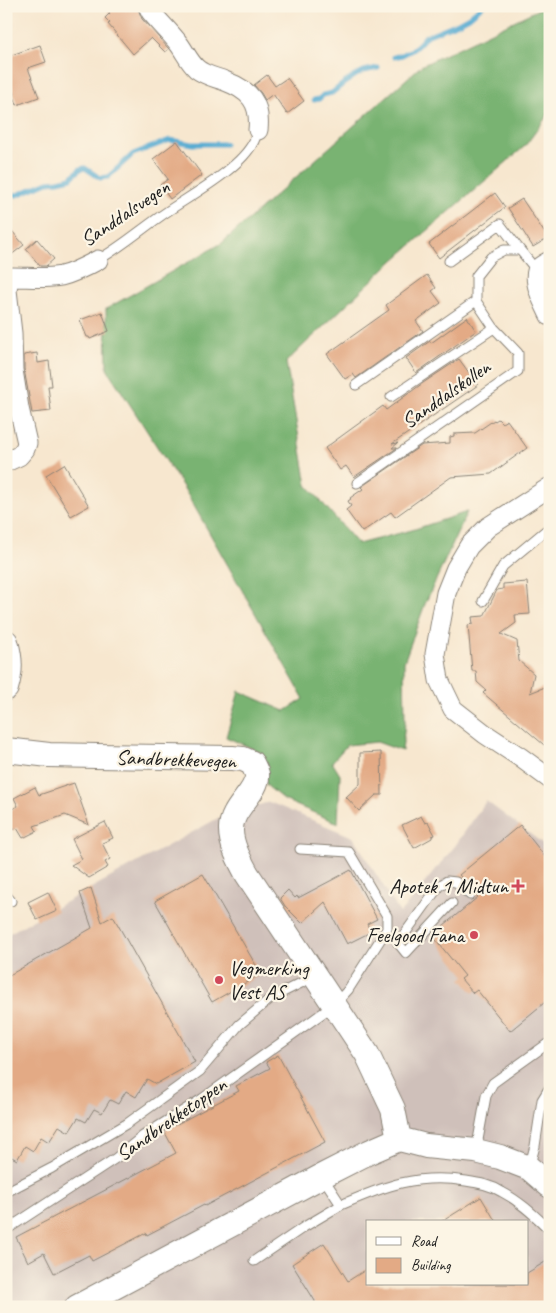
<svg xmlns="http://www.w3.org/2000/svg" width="556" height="1313" viewBox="0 0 556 1313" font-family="Caveat,sans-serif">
<rect width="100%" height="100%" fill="#fcf5e5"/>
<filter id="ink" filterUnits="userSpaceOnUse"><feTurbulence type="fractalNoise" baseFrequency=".02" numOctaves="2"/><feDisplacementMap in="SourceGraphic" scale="10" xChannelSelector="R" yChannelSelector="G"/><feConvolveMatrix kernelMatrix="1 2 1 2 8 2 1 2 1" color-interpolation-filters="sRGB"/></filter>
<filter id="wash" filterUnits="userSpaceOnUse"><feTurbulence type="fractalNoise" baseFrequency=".0096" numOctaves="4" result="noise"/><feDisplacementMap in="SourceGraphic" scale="20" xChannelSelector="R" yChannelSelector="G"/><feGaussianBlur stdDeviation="1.12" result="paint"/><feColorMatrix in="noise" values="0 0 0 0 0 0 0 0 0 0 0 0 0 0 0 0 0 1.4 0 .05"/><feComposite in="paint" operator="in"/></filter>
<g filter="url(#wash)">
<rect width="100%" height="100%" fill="#f7e7cf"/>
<!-- industrial -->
<path fill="#cfc0ba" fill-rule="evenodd" d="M486 801 550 849V1307H6V935L220 817 269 802 353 837 400 913 455 846ZM367 1222H527V1284H367Z"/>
<!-- forest -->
<path fill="#79b372" stroke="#4a6847" d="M545 6H550V112L525 146 387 266 286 362 307 485 358 544 412 530 467 512 425 604 404 662 405 722 402 751 377 742 347 745 332 762 340 775 338 823 284 800 266 785 265 766 260 752 226 737 239 691 285 711 304 699 185 490 107 369 106 309 222 243 421 66Z"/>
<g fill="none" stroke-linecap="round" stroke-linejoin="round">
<!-- stream -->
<path stroke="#55aad1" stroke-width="5" d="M394 57 402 55 412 50 419 44 426 36 458 23 469 17 482 6
M314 100 319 99 323 95 332 93 343 84 356 75 364 71 378 68
M6 193 17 195 48 182 58 181 71 178 80 169 85 168 100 178 108 177 133 154 170 140 192 144H225"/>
</g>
<g id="blocks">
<!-- building -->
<path fill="#e3aa85" d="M103 6H137L142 19 169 49 165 52 151 38 133 54 108 24 110 23 105 18 110 13Z
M40 45 46 62 28 68 39 97 17 105 11 86 6 88V57Z
M267 75 275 86 287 78 304 101 287 114 273 94 265 100 261 93 254 85Z
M177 141 202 175 170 199 160 185 168 179 153 159Z
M495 193 505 207 439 258 429 244Z
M522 199 548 238 533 247 508 208Z
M6 224 24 245 6 259Z
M37 239 54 259 46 266H40L26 249Z
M427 275 436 288 432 291 441 303 416 321 423 331 356 378 353 374 345 379 327 354 389 310 386 305Z
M102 312 109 331 90 339 89 337H87L80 320Z
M467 317 476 331 416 373 406 358 430 341 431 343Z
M37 353 38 363 49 361 52 386H48L51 411 32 413 24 369V355Z
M459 359 478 385 392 444 398 443 392 448H397L354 477 346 466 340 470 325 448 383 406 386 410 423 383Z
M498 419 502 423 507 420 527 448 491 474 451 477 395 517 391 512 362 532 346 510 351 506 348 501 351 499 350 498 363 489 361 487 422 445 450 443V437L454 436V434L475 433 494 420 495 421Z
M64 464 89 506 71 516 46 475Z
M527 582 530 614 515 615 516 623 501 634 517 641 519 661 534 674 530 693 550 685V750L483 693 486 690 477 682 476 671H472L468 625 473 624 472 617 484 616 497 590 503 589V584Z
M381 752 382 795H376L359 811 346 797 360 784V753Z
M74 783 89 825 65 815 34 826 37 831 23 838 17 828 6 833V812L18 806 14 798 35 787 39 795Z
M421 816 425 823 428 822 435 835 432 836V838L414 848 402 825Z
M105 822 113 838 102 843 110 859 105 862 108 867 89 878 71 865 82 859 72 839Z
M520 825 550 863V998L510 1031 477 990 473 993 461 979 465 976 432 935 478 897 475 891 459 875Z
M351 870 377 919 367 924 371 932 347 944 325 902 302 923 285 906 280 898 288 890 295 898 297 896 298 898Z
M203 874 261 974 212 1002 155 901Z
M91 888 102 922 113 916 195 1062 156 1084 147 1079 136 1097 126 1091 118 1104 110 1100 102 1113 94 1109 86 1122 78 1118 69 1132 59 1126 49 1142 41 1137 33 1151 25 1146 17 1160 6 1154V977L92 928 80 893Z
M48 892 57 911 37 920 28 902Z
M278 1055 325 1142 205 1206 204 1205 147 1235 146 1233 92 1261 89 1255 54 1273 44 1253 28 1262 16 1237 176 1153 164 1131 239 1091 236 1086 270 1068 266 1062Z
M481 1197 496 1222H441Z
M324 1243 348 1281 367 1269V1284H527V1273L550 1259V1307H314L315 1301 292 1264Z"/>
</g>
</g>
<g filter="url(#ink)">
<use href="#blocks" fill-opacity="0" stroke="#8a8276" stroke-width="1"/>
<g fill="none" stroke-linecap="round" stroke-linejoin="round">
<defs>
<path id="service" d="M98 260C123 246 144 227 168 211 193 194 241 168 254 141 256 137 257 133 258 130
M449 261 500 224 520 250
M356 385 476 301
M391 397 494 328
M357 483 518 371V353L494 328 476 301V276L491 257 504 250H520L537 271
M483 601 503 566 550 527
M6 895 11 901
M452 903 406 953 398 943 439 886 447 881 456 882 470 895
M476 1151 486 1096 493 1083 550 1042
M529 1168 535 1146 542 1100 550 1087
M6 1192 52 1168 128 1123 200 1071 239 1025 271 998 315 976
M341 1205C384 1186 418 1173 466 1181 479 1183 491 1185 502 1192 521 1202 535 1216 550 1230
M6 1230 116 1158 143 1136 202 1099 334 1005 348 990 387 929V916L349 852 300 849
M254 1261 304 1227 341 1205 322 1176"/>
<path id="minor" d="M148 6 151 12C160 23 171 33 179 44 185 52 189 62 197 69 206 76 215 77 225 81 249 90 261 102 258 130
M550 261C545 263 539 267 537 271 533 284 545 305 550 316
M6 462 19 456 25 449 27 443 19 408 13 370 12 333 7 290 8 283 13 277C29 277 46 279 61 276 74 273 87 266 98 260
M550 487 488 527 469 546 456 568 446 593 435 654 439 680 453 709 485 734 520 757 550 779"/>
<path id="tertiary" d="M6 642C11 660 11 671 6 688
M6 750 49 755 96 756 232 758 243 759 252 763C254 767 256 771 257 774 259 792 230 808 231 830 231 845 240 861 247 874L367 1054 393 1109 399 1139 426 1146 476 1151 500 1157 529 1168 550 1186
M77 1307 322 1176 369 1152 399 1139"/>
</defs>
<!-- service casing -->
<use href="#service" stroke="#8a8276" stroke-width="11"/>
<!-- minor casing -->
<use href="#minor" stroke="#8a8276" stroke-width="21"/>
<!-- tertiary casing -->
<use href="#tertiary" stroke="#8a8276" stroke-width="26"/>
<!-- service -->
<use href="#service" stroke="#fff" stroke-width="9"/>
<!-- minor -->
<use href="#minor" stroke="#fff" stroke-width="19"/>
<!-- tertiary -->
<use href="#tertiary" stroke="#fff" stroke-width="24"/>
</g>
</g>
<!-- markers -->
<g fill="#d1495b" stroke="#fcf5e5" stroke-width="2">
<path d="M515.5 878.5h5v5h5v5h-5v5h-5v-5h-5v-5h5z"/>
<circle cx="474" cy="935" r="5"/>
<circle cx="219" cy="980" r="5"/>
</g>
<g text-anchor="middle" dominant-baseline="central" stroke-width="4.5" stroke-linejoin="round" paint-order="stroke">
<!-- street labels -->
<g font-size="21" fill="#1c1c1c" stroke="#fcf5e5">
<text transform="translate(125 213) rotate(-34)">Sanddalsvegen</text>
<text transform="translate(446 394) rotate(-35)">Sanddalskollen</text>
<text transform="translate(176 759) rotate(2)">Sandbrekkevegen</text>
<text transform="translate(171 1119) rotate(-35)">Sandbrekketoppen</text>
</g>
<!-- poi labels -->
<g font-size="21" fill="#1c1c1c" stroke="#fcf5e5" text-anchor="end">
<text x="508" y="886">Apotek 1 Midtun</text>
<text x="464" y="935">Feelgood Fana</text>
<text x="229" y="968" text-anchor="start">Vegmerking<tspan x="229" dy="24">Vest AS</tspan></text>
</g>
</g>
<!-- margin -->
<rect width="556" height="1313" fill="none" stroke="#fcf5e5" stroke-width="25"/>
<!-- legend -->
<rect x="366" y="1220" width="162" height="65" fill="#fcf5e5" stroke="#a29e95"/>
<rect x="376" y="1237" width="25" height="8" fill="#ffffff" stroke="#a29e95"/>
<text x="411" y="1246" font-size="15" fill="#1c1c1c">Road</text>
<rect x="376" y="1258" width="25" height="15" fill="#e3aa85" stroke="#a29e95"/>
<text x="411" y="1270" font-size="15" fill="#1c1c1c">Building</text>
</svg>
